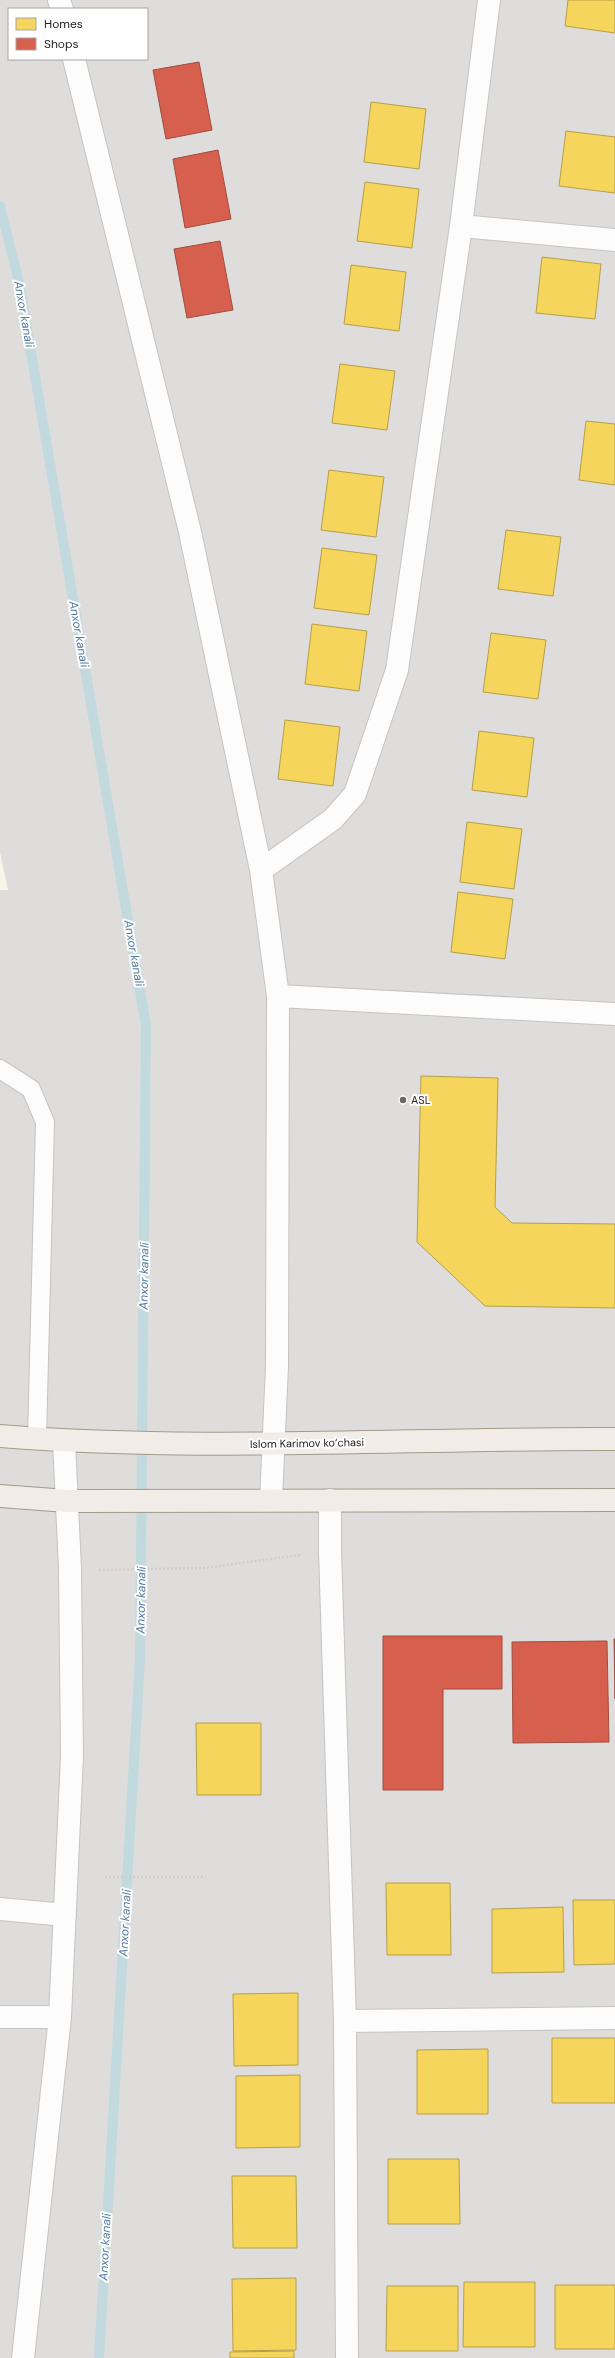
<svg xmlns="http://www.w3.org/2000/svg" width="615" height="2358" viewBox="0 0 615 2358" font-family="'DM Sans',sans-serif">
<rect width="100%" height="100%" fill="#efedea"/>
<!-- residential -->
<path fill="#dedddb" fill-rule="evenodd" d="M0 0H615V2358H0ZM9 9H147V59H9Z"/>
<!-- education -->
<path fill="#f6f5e8" d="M0 852 8 890H0Z"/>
<!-- homes -->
<path fill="#f6d55c" stroke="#b69f4a" d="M568 0H615V33L565 26Z
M371 102 426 109 419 169 364 162Z
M566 131 615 137V193L559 186Z
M365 182 419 189 412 248 357 241Z
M542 257 601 264 595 319 536 313Z
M351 265 406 272 399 331 344 324Z
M340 364 395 371 387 430 332 423Z
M586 421 615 424V485L579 480Z
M329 470 384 477 376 537 321 530Z
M506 530 561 537 553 596 498 589Z
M322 548 377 555 369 615 314 608Z
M312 624 367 631 359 691 305 684Z
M491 633 546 640 538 699 483 692Z
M285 720 340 727 333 786 278 779Z
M479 731 534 738 527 797 472 790Z
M467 822 522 829 514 889 460 882Z
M458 892 513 899 505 959 451 952Z
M421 1076 498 1078 495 1207 512 1223 615 1224V1308L485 1306 417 1242Z
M196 1723H261V1795H197Z
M386 1883H450L451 1955H387Z
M573 1900H615V1964L574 1965Z
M563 1907 564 1972 492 1973V1909Z
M298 1993V2065L234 2066 233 1994Z
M552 2038H615V2103H552Z
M488 2049V2114H417V2050Z
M300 2075V2147L236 2148V2076Z
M388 2159H459L460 2224H388Z
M232 2176H296L297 2248H233Z
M296 2278V2350L233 2351 232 2279Z
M464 2282H535V2347H463Z
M555 2285H615V2349H555Z
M387 2286H458V2351H386Z
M294 2351V2358H230V2352Z"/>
<!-- shops -->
<path fill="#d6604d" stroke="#a04d40" d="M199 62 212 130 166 139 153 70Z
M218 150 231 219 185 228 173 159Z
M220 241 233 310 187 318 174 249Z
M383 1636H502V1689H443V1790H383Z
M614 1639H615V1699Z
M607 1641 609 1742 513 1743 512 1642Z"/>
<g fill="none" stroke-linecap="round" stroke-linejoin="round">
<!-- stream -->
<path stroke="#c2d9de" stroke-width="10" d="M0 206 19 282 146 1026 140 1659 99 2358"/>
<defs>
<path id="service" d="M0 1069 31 1089 45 1122 37 1439"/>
<path id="minor" d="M59 0 62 9
M74 59 190 532 261 870 278 996 277 1366 271 1500
M461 226 615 240
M261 870 333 819 355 794 397 670 461 226 489 0
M278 996 615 1014
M330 1500V1551L345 2021 347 2358
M0 1909 65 1915
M0 2017H60
M345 2021 615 2018
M23 2358 60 2017 72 1756 70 1569 64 1441"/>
<path id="primary" d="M0 1436C205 1452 410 1438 615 1439
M0 1496 67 1501 615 1500"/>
</defs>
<!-- service casing -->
<use href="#service" stroke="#c5c4c2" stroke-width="20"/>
<!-- minor casing -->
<use href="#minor" stroke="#c5c4c2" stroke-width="24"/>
<!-- primary casing -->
<use href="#primary" stroke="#a39a89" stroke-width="24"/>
<!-- path -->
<path stroke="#d6cbca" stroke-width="2.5" stroke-dasharray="2 2" stroke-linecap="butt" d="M99 1570 204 1568 301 1555
M105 1877H206"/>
<!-- service -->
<use href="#service" stroke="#fdfcfc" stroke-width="18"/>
<!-- minor -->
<use href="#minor" stroke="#fdfcfc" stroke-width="22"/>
<!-- primary -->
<use href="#primary" stroke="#f1ece7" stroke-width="22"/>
</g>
<!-- markers -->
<circle fill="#696867" stroke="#fff" stroke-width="1.5" cx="403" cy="1100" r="4"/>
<g text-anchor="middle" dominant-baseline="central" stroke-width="4" stroke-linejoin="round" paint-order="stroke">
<!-- poi labels -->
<g font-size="11" fill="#212121" stroke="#fff" text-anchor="start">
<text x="411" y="1100">ASL</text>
</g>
<!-- street labels -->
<g font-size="11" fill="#212121" stroke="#fff">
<text transform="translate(307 1443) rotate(-1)">Islom Karimov ko‘chasi</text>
</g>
<!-- water labels -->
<g font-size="12" font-style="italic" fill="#537aa1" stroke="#fff">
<text transform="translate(24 314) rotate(80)">Anxor kanali</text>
<text transform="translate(79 634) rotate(80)">Anxor kanali</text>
<text transform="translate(134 953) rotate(80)">Anxor kanali</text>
<text transform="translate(144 1276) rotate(-89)">Anxor kanali</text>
<text transform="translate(141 1600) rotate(-89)">Anxor kanali</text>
<text transform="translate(125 1923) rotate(-87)">Anxor kanali</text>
<text transform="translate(105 2247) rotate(-87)">Anxor kanali</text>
</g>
</g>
<!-- legend -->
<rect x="8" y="8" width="140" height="52" fill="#ffffff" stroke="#a6a6a6"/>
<rect x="16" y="18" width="20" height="12" fill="#f6d55c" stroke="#a6a6a6"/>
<text x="44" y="28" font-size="12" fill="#212121">Homes</text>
<rect x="16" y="38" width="20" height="12" fill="#d6604d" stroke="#a6a6a6"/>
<text x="44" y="48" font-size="12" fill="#212121">Shops</text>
</svg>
